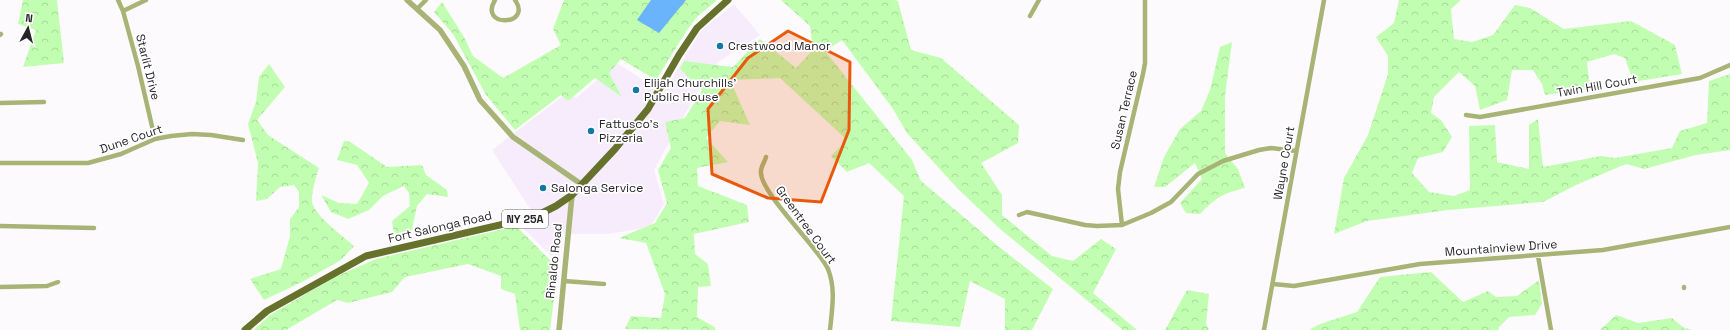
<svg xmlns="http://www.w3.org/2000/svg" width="1730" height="330" viewBox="0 0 1730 330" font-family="'Space Grotesk',sans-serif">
<defs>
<pattern id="forest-crowns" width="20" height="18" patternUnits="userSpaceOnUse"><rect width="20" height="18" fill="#c2feb1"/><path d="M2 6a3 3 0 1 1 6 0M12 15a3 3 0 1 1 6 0" fill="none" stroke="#a7da98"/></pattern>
</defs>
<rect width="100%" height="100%" fill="#fdfafe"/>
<!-- built -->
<path fill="#f7ecfc" d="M734 4 760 35 718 62 695 96 654 170 664 204 650 227 608 234H563L558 263 522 227 533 221 530 209 492 150 567 93 576 98 617 63 663 93 700 32Z"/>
<!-- forest -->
<path fill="url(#forest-crowns)" d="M23 0H57L64 63 23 67 36 30 18 24Z
M564 0H717L697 17 687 30 656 80 621 59 609 73 622 97 595 78 568 101 561 95 515 130 486 95 453 34 434 12 442 2 464 37 473 56 503 78 561 45 553 29Z
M781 0H895L898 1 911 50 941 58 1019 125 1018 143 981 163 1002 195V215L1052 256 1073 261 1101 239 1116 249 1093 293 1137 330H1123L999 228 958 189 907 133 893 109 842 40 825 51 912 160 921 181 998 246 1053 289 1032 330H1005V299L970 281 960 327 891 321 904 196 869 163 847 172 831 156 847 140 780 78 730 80 750 125 720 121 706 138 728 162 697 168 698 186 747 205 749 222 694 234 695 254 708 264 711 286 698 287 697 317 716 328 715 330 625 329 631 316 661 318 665 294 646 243 619 238 655 223 667 203 658 170 671 148 665 122 685 118 702 90 680 69 684 61 733 67 760 39 796 68 813 50 810 26Z
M1399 0H1461L1451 9 1454 39 1472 42 1493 35 1515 5 1530 8 1564 29 1631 21 1675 45 1682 74 1633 82 1625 58 1614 54 1587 62 1590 89 1545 95 1542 84 1533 70H1512L1507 100 1480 110 1475 86 1459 72 1434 97 1431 113 1441 120 1452 137 1443 152 1418 158 1412 173 1429 192 1454 196 1470 190 1469 126 1495 125 1497 162 1529 169V125L1538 119 1543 167 1601 156 1615 158 1672 148 1680 131 1707 123 1709 81 1730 74V150L1696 155 1644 169 1626 164 1576 185 1543 202 1448 210 1367 221 1334 234 1344 178 1368 135 1388 74V56L1376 37 1394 23Z
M1232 42 1225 96V153L1238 169 1245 188C1221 194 1217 197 1200 214L1186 213 1180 203 1202 179 1195 163 1165 187H1154L1164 157 1180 129 1201 111 1210 90 1220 47Z
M269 64 285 87 257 120 268 135 319 168C316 177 311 194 312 202 315 216 343 236 354 246L341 260 302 282 264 300 250 279 281 269 290 236V219L299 207V192L294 185 280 187 267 199 256 201 258 163 248 124 256 102 259 77Z
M344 141H349L387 167 422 165 426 175 447 190 448 197 427 194 417 206 412 230 394 234 392 221 410 206 409 193 404 186 383 196 369 210 348 219 331 212 321 195 339 203 357 204 369 183 357 165 337 160Z
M516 226 558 268 550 330H520L515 294 501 289V276L468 264 405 277 392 292 348 303 337 300 286 330H254L270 315 335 277 376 259Z
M1431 272 1463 302 1488 291 1496 297 1517 296 1539 280 1542 304 1535 315 1509 317 1498 328 1499 330H1309L1320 324 1357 312 1380 277Z
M1187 290 1209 294 1206 324 1209 330H1165Z
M1616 315 1638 323 1672 318 1684 328 1693 330H1600Z"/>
<!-- water -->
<path fill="#69b4fb" d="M651 0H686L659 33 637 20Z"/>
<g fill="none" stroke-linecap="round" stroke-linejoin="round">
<!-- minor -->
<path stroke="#a7b476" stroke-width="4.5" d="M118 0 123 11 138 66 155 139
M495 0C478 28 533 26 515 0
M417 9 426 0
M123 11 146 0
M1030 16 1039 0
M0 35 1 34
M0 103 44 102
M1466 115 1480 117 1700 78 1730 65
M766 157C765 161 761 167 761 171 758 191 819 248 828 269 836 289 832 309 830 330
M0 163H88L121 154 155 139 171 136 192 134 211 135 243 140
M1019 215 1027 212 1085 225 1097 226 1122 225 1151 213 1171 202 1198 174 1223 161 1259 150 1271 148 1296 151
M1122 225 1118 189 1120 172 1143 74 1145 63V0
M0 226 94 228
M1538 256 1551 330
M564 281 604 284
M1273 284 1294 286 1420 264 1603 250 1730 227
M0 287 47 286 58 282
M1684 287V288
M1264 330 1324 0"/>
<!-- tertiary -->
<path stroke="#a7b476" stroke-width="5.5" d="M407 0 440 30 464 66 480 100 513 137 581 184
M559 330 572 195"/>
<!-- primary -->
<path stroke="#66722c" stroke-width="7" d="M245 330 267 311 366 256 534 217 556 206 572 195 615 149 648 109 679 55 697 28 728 0"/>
</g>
<!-- marked area -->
<path fill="#e8590c" fill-opacity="0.2" stroke="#e8590c" stroke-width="3" stroke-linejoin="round" d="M788 31 850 62 849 130 821 202 768 198 712 174 708 109 748 58Z"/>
<!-- markers -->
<g fill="#1379a4" stroke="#fff" stroke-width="1.5">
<circle cx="720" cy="46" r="4"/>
<circle cx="636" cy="90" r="4"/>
<circle cx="591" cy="131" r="4"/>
<circle cx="543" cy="188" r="4"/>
</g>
<g text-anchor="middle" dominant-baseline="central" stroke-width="3.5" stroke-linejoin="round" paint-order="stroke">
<!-- shield labels -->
<rect fill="#fff" stroke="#686669" stroke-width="1" x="502" y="210" width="46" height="18" rx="3"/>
<g font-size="11" font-weight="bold" fill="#282529">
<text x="525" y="219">NY 25A</text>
</g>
<!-- poi labels -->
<g font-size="12" fill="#282529" stroke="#fff" text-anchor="start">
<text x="728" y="46">Crestwood Manor</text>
<text x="644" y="83">Elijah Churchills'<tspan x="644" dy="14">Public House</tspan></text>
<text x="599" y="124">Fattusco's<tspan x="599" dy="14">Pizzeria</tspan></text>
<text x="551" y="188">Salonga Service</text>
</g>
<!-- street labels -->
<g font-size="12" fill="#282529" stroke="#fff">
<text transform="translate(148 67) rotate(76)">Starlit Drive</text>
<text transform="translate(1597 86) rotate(-10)">Twin Hill Court</text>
<text transform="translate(1124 110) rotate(-77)">Susan Terrace</text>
<text transform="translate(131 139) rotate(-19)">Dune Court</text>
<text transform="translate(1284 163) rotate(-80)">Wayne Court</text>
<text transform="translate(806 225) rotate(54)">Greentree Court</text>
<text transform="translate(440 227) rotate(-13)">Fort Salonga Road</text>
<text transform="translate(1501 248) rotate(-4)">Mountainview Drive</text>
<text transform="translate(554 261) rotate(-84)">Rinaldo Road</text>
</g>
</g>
<!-- north arrow -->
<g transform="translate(28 28) rotate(7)" stroke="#ffffff" stroke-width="3" paint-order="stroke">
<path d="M0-3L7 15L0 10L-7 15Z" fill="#282529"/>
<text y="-6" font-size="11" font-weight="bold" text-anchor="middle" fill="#282529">N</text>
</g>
</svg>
